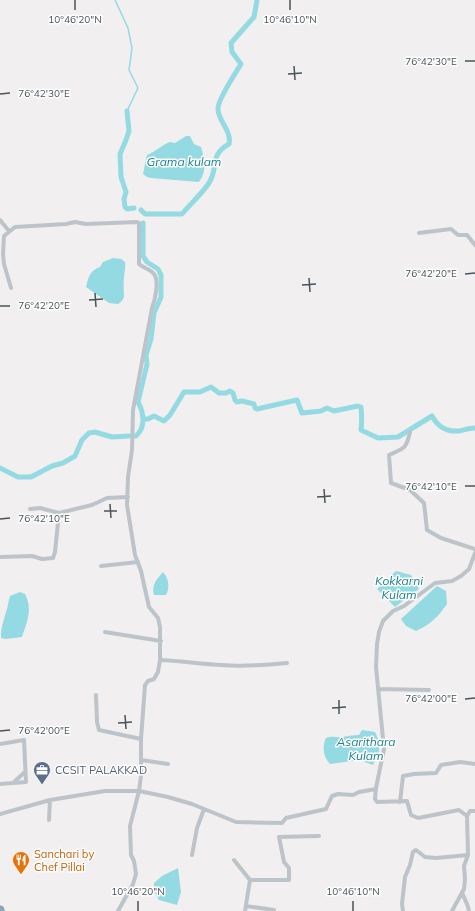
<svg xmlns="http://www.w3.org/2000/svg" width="475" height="911" viewBox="0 0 475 911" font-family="Mulish,sans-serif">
<rect width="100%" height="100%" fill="#f1efef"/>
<!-- water -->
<path fill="#94dae2" d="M186 136H190L194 144 201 147C205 160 207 171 199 182L151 178 147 177 143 174 147 155C155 152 163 144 170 142L175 143Z
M113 258 121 259 125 262C126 268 124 272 124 278 123 284 124 291 124 297 123 300 121 302 118 304L109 303 86 287C88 278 90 270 100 267L103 262Z
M396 571 411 575 419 589 395 607 377 589Z
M163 572C169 579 170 587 166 595H154C151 585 157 579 163 572Z
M437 586 446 591 447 604C439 616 430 625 416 631L406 626 401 619Z
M20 592 25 594C33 609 27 622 22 637L6 639 1 638C1 627 3 623 6 612 8 607 8 602 10 596Z
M362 730 375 732C382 746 380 751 373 765L359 760 330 764C323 757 322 747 326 738 332 735 336 738 342 737 348 736 353 735 359 735Z
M178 868 181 892 177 905 159 900 154 891V883L162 876Z"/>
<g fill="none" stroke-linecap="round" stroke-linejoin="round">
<!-- stream -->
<path stroke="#94dae2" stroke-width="1.5" d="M115 0 128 28 132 48 129 70 138 88 127 111"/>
<!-- canal -->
<path stroke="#94dae2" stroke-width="5" d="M127 111 129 131 126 140 120 154 121 177 126 192 124 199 125 207 127 209 134 208
M141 210 145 214H182C190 204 201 195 209 183 219 167 209 155 229 144 232 131 218 121 218 109 217 101 236 72 241 64L232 52 231 43 254 17 257 0
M144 419H148L154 416 164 421 170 415 184 392H200L211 387 219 393H226L230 391 233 393 235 400 237 402 242 401 254 404 255 408 257 409 297 400 302 413 321 411 327 408 334 411 358 406 361 407C362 417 362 421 361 430L378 438 398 437 432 416C438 427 446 432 459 431 464 430 469 428 475 428
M136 436C146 427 144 413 138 402L147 364 146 355 151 339 154 313 161 297V275L158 269 147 262 143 256V223
M0 468 18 477H31L52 466 63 463 75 456 82 440 89 433 95 432 112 437 129 436"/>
<defs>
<path id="highway" d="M0 910V911"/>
</defs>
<!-- highway casing -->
<use href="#highway" stroke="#7791a4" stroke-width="9"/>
<!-- street -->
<path stroke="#bcc4ca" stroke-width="4" d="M0 220 9 231
M419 233 451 229 458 235H467L475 245
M11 288 4 264 3 254 4 236 15 227 66 224 75 222 86 224 137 222 139 223V264C143 268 150 269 153 273 160 279 155 300 152 308L133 410 132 450 128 477 127 505 135 555 141 571 149 607 158 618 160 627V660L158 672 154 679 148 681 145 685 141 739V776L139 791 130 826 131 855 134 861 136 874 133 884 118 911
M410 432C406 450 404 448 389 455L391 483 410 490 424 503 427 530 441 538 475 549
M59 513 92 505 107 498 128 497
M0 557 32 556 42 559 53 558 55 552 59 513 40 508 30 509
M101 566 138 562
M105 632 161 641
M160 660C181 661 201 664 222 665 243 667 266 665 287 663
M378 689 429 690
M96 695 97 722 99 730 141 739
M0 744 24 740 26 782 0 784
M141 760 168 764
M14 782 25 772
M400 802 403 776 414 774 436 773 441 765 460 762 475 764
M0 814 50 800 105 791H139L168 797 192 804 236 822 282 823 286 818 326 809 332 796 338 794 353 795 359 792 376 789
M467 816 470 811H475
M49 820 50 800
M192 855 197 828 204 809
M234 860 250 880 245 911
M250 880H289V868L284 862 279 837 319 836
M462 892C464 899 468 904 469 911
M246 906 274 910
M403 911 402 904 405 877 410 865 413 852 416 850 425 857 436 858 468 855
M452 911 464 889 465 879 464 866 468 855 467 816 459 810 418 818 411 815 407 801 377 802 375 799 376 788 384 749 376 667 377 644 379 632 383 621 393 611 404 606 435 583 452 581 461 576 469 569 475 553"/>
<!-- highway -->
<use href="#highway" stroke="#8ca6b8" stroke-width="8"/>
</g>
<!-- ticks -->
<path fill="none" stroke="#49545a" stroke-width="1.5" d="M75 0V10M290 0V10M465 61H475M294 66 295 80M288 74 302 73M0 94 10 93M465 274 475 273M309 278 310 292M302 285 316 284M95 293 96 307M89 300 103 299M0 306H10M465 486H475M324 489 325 503M317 497 331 496M110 504 111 518M104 511H117M0 519 10 518M465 699 475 698M339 700V714M332 708 346 707M125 715 126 729M118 723 132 722M0 731 10 730M138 901V911M353 901V911"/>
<!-- icons -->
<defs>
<symbol id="office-pin" viewBox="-11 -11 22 30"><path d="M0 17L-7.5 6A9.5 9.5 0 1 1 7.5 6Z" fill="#5c6f8a" stroke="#fff"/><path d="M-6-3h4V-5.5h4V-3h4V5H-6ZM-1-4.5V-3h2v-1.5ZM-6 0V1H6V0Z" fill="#fff"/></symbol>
<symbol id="restaurant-pin" viewBox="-11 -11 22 30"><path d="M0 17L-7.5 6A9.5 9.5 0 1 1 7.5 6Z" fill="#e8710a" stroke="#fff"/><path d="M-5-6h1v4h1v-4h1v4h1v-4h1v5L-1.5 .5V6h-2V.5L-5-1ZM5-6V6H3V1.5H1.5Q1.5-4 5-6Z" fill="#fff"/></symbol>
</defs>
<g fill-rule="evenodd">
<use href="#office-pin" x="32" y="760" width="20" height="27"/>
<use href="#restaurant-pin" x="11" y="850" width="20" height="27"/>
</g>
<g text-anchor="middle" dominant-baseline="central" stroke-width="3" stroke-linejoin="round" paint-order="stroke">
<!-- service labels -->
<g font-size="11" fill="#4e5e75" stroke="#fff" text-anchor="start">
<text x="55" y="770">CCSIT PALAKKAD</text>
</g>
<!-- food labels -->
<g font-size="11" fill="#c56008" stroke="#fff" text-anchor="start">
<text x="34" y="854">Sanchari by<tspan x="34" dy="13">Chef Pillai</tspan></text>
</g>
<!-- water labels -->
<g font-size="12" font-style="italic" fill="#1b818c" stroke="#fff">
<text x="184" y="161">Grama kulam</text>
<text x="399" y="580">Kokkarni<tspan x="399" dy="14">Kulam</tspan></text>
<text x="366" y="741">Asarithara<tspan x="366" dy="14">Kulam</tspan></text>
</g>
</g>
<g font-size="10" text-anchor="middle" fill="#49545a" stroke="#fff" stroke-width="3" stroke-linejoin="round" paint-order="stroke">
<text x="75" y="23">10°46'20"N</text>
<text x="290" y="23">10°46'10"N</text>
<text x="431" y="65">76°42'30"E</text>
<text x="44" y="97">76°42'30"E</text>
<text x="431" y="277">76°42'20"E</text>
<text x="44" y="309">76°42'20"E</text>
<text x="431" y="490">76°42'10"E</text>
<text x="44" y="522">76°42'10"E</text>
<text x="431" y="702">76°42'00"E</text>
<text x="44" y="734">76°42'00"E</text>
<text x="138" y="895">10°46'20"N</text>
<text x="353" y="895">10°46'10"N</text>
</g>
</svg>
